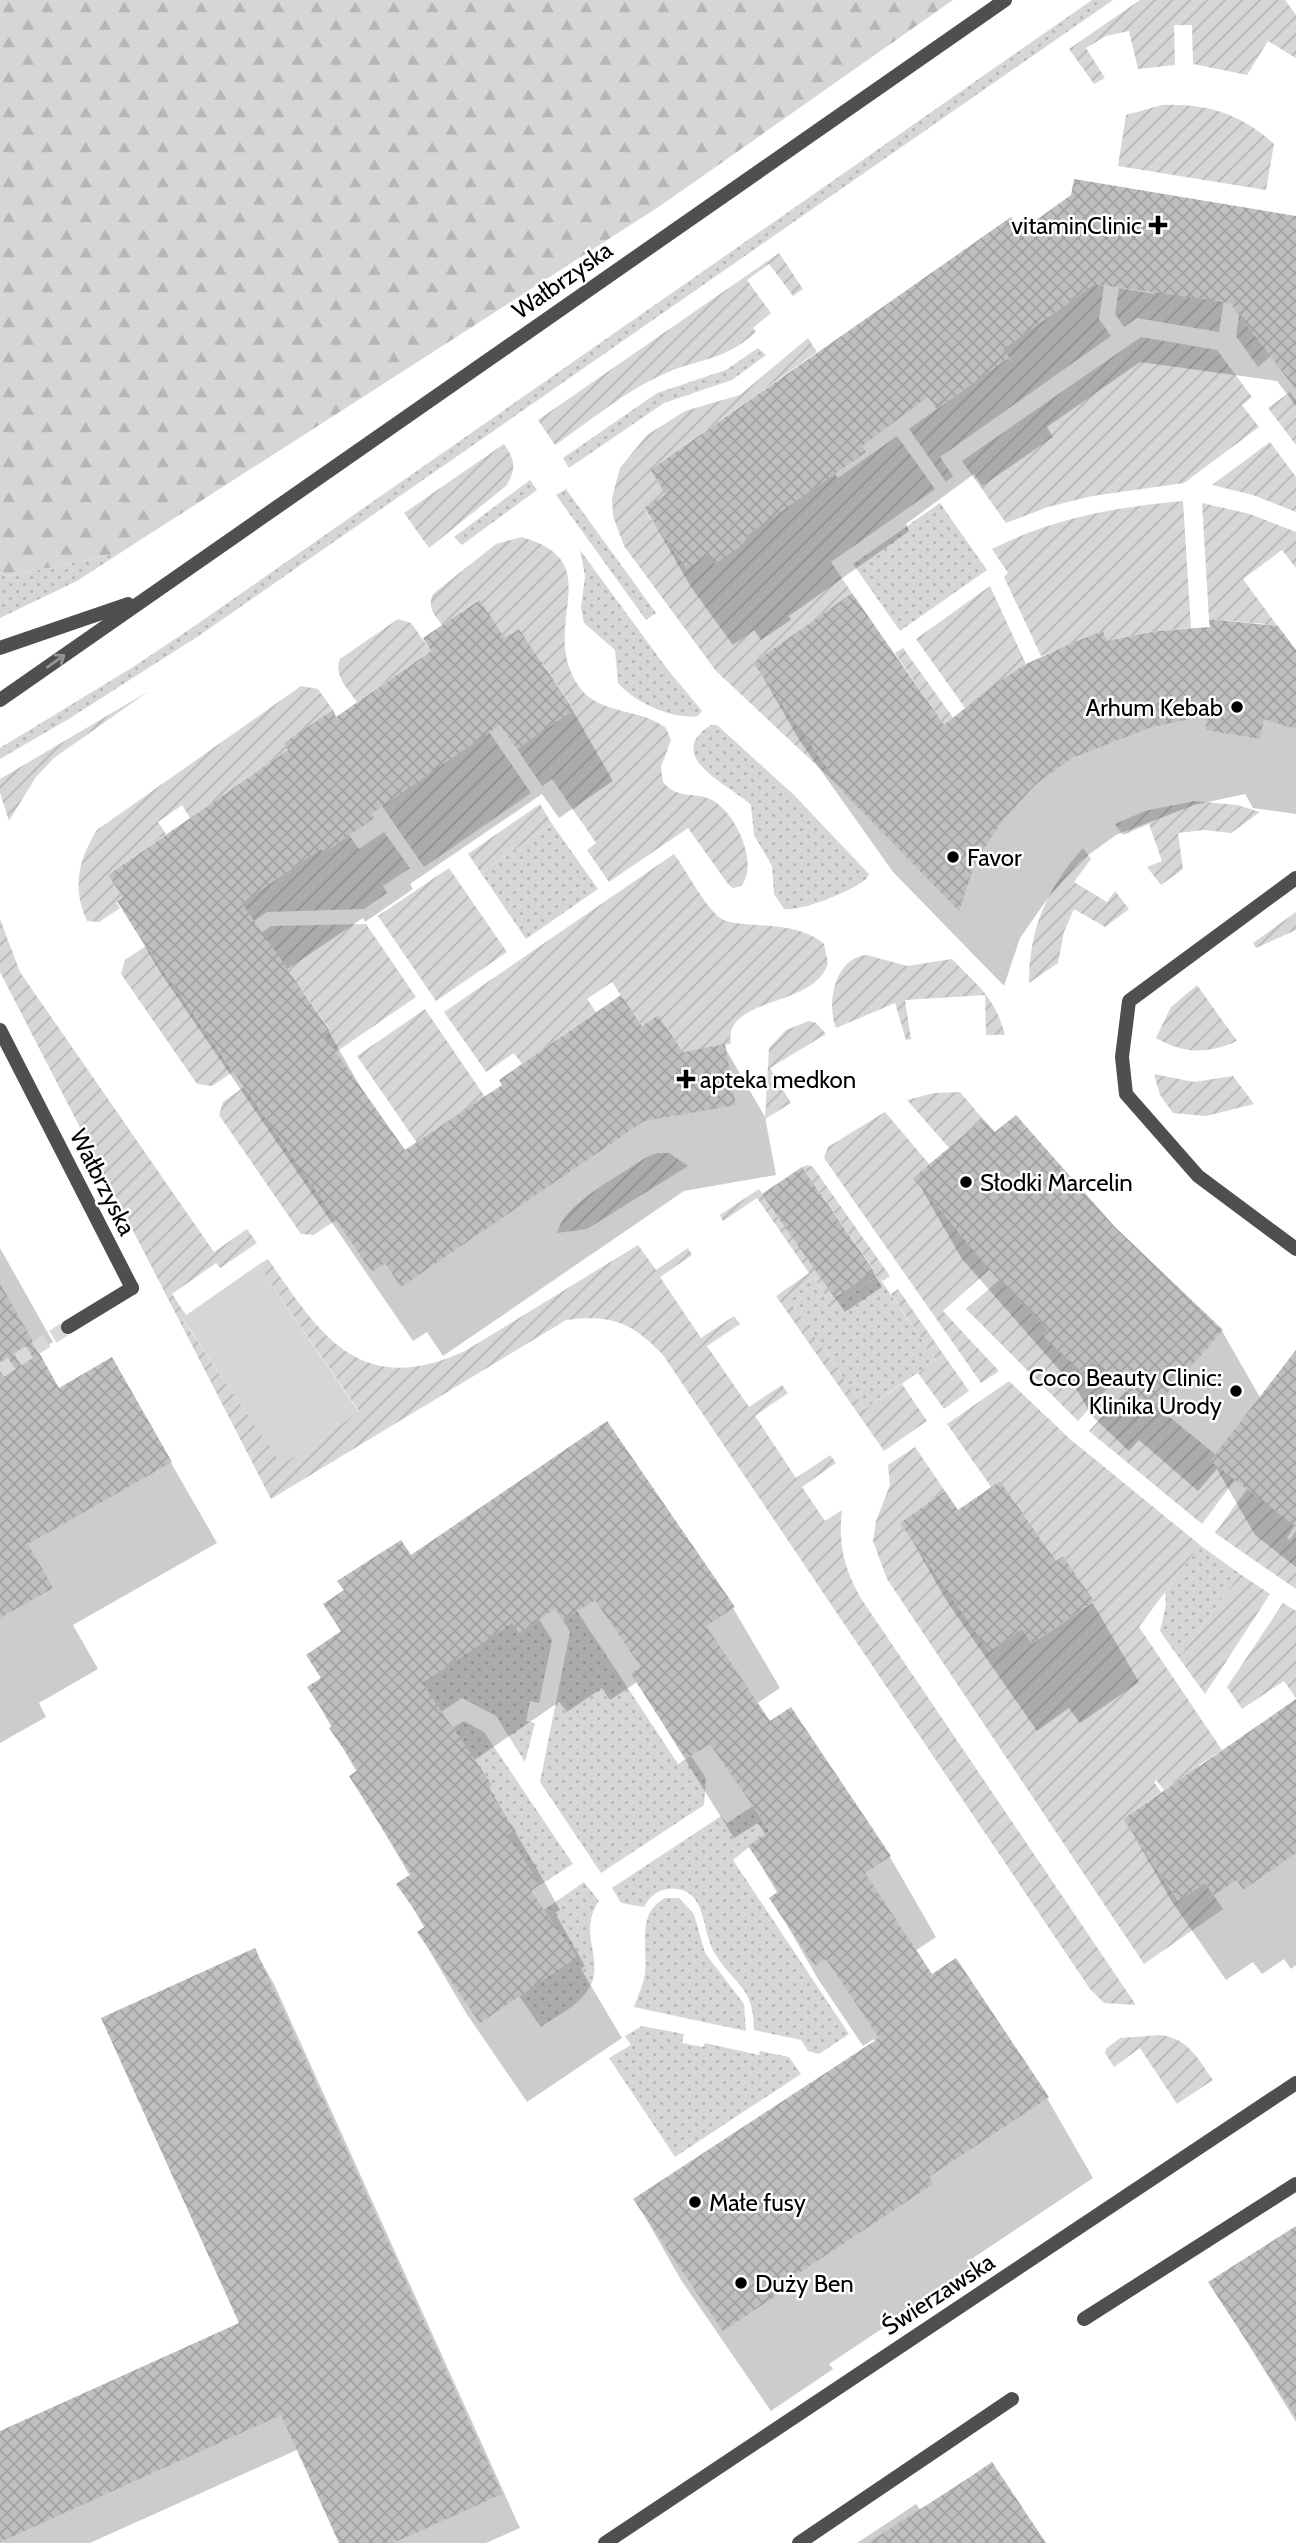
<svg xmlns="http://www.w3.org/2000/svg" width="1296" height="2543" viewBox="0 0 1296 2543" font-family="Cabin,sans-serif">
<defs>
<pattern id="grass-dots" width="8" height="8" patternUnits="userSpaceOnUse" patternTransform="scale(1.75)"><rect width="8" height="8" fill="#d6d6d6"/><path d="M2 2h.1M6 6h.1" fill="none" stroke="#b6b6b6" stroke-width="1.8" stroke-linecap="round"/></pattern>
<pattern id="forest-firs" width="22" height="20" patternUnits="userSpaceOnUse" patternTransform="scale(1.75)"><rect width="22" height="20" fill="#d6d6d6"/><path d="M5 1l3.5 6h-7zM16 11l3.5 6h-7z" fill="#b6b6b6"/></pattern>
<pattern id="garden-furrows" width="10" height="10" patternUnits="userSpaceOnUse" patternTransform="scale(1.75)"><rect width="10" height="10" fill="#d6d6d6"/><path d="M-1 1l2-2M0 10L10 0M9 11l2-2" fill="none" stroke="#b6b6b6"/></pattern>
<pattern id="building-cross-hatch" width="8" height="8" patternUnits="userSpaceOnUse" patternTransform="scale(1.75)"><rect width="8" height="8" fill="#bfbfbf"/><path d="M0 0l8 8M0 8l8-8" fill="none" stroke="#a2a2a2"/></pattern>
</defs>
<rect width="100%" height="100%" fill="#fff"/>
<!-- grass -->
<path fill="url(#grass-dots)" d="M1092 0H1113L200 635 67 720 0 759V748L133 667 193 627Z
M758 348 766 355 732 380 664 403 569 468 563 458 657 393 726 370Z
M530 480 537 490 462 545 454 537Z
M566 489 656 613 646 620 556 495Z
M940 503 987 570 900 631 853 564Z
M580 550 668 670 702 711 698 716C673 720 634 702 618 683L615 650 584 623 581 608 585 576Z
M120 553 77 581 0 618V573L9 576Z
M711 725H717L794 795 869 874 867 878C855 890 801 912 784 909L774 894 772 866 754 835 751 805C734 787 660 757 711 725Z
M552 824 598 889 526 939 481 873Z
M878 1276 936 1360 865 1409 787 1297 814 1278 833 1307Z
M1200 1545 1240 1574 1179 1658 1160 1631 1166 1605 1165 1592Z
M577 1611 678 1764 691 1756 706 1778 704 1805 601 1873 540 1782 570 1632 563 1620Z
M539 1619 552 1640 539 1703 530 1701 526 1721 535 1723 525 1762 496 1716 462 1698 441 1712 422 1683 512 1623Z
M464 1721 484 1732 573 1864 540 1885 507 1835 515 1829 487 1789 491 1785 453 1728Z
M753 1806 769 1831 733 1860 849 2034 819 2054 808 2051 801 2040 754 2030C754 1985 734 1986 714 1952 701 1929 707 1886 669 1889 657 1890 649 1897 644 1907L621 1903 612 1888 721 1816 727 1823Z
M584 1882 599 1901C575 1936 610 1963 585 1994 574 2008 555 2017 541 2027L519 1996 576 1957 544 1910Z
M665 1898H679L694 1914 705 1953 744 2004 746 2031 634 2007C638 1996 643 1985 645 1974 648 1947 636 1913 665 1898Z
M642 2026 684 2034 682 2043 703 2047 705 2043 759 2055 760 2051 789 2057 801 2074 675 2157 609 2058 631 2045 625 2036Z"/>
<!-- forest -->
<path fill="url(#forest-firs)" d="M0 0H953L660 206 120 553 9 576 0 573Z"/>
<!-- garden -->
<path fill="url(#garden-furrows)" d="M1140 0H1285L1296 15V58L1268 41 1247 75 1193 64 1192 25H1174L1175 65 1138 69 1129 31 1106 36 1086 48 1105 78 1094 84 1069 49Z
M1162 105C1206 103 1242 114 1274 144L1266 190 1118 166 1126 115Z
M779 253 803 289 793 296 769 264 747 280 771 313 753 328 756 332C721 363 701 357 664 374 625 391 590 421 555 445L538 420Z
M1083 282 1104 286 1099 319 1111 336 940 457 953 476 946 482 909 429 993 369 1001 350 1013 363 1003 349 1080 295Z
M1157 282 1193 288 1191 302 1195 288 1225 293 1219 332 1137 318 1124 327 1115 314 1119 288 1155 294Z
M1242 295 1253 309 1241 318 1243 321 1255 312 1281 347 1258 367 1236 336Z
M1141 337 1217 350 1252 397 1242 405 1259 427 1184 483 1092 496 1048 507 1006 523 962 461Z
M808 338 817 352 650 470 666 494 644 509 687 569 708 554 747 540 741 531C777 518 806 497 831 468L838 478 897 436 935 489 831 562 852 593 753 663 844 791 716 671 624 546 613 516 612 498 620 468 647 435 685 411 740 395Z
M1290 392 1296 400V445L1268 408Z
M1270 442 1296 477V512L1253 495 1212 485Z
M504 444C515 460 517 469 506 486L429 548 404 513Z
M1183 501 1191 628 1157 631 1106 641 1103 632 1041 656 1004 577 1008 573 992 549C1053 518 1116 507 1183 501Z
M1202 503 1250 514 1296 532V568L1282 550 1243 579 1279 628 1271 633 1265 624 1209 619Z
M521 537C613 562 535 626 580 688 600 715 641 708 666 728L671 740 661 767 663 782C677 800 694 791 712 800 735 812 760 864 741 886L733 888 728 884 688 828 609 882 587 850 596 843 552 779 542 786 517 749 574 709 519 629 505 638 478 600 442 625C434 614 427 607 433 594L496 544Z
M990 586 1026 664 965 708 916 639Z
M398 619 411 623 431 651 357 702C348 689 333 675 340 659Z
M903 648 954 719 945 727 895 653Z
M301 686 318 689 333 710 288 750 190 818 182 805 158 822 166 834 108 875 123 897 116 902 120 908 99 922 87 921C72 888 78 860 97 830Z
M149 691 54 758 36 777 9 821 0 793V779Z
M489 732 531 793 424 867 382 806Z
M1194 801 1237 805 1260 812 1231 833 1204 830 1178 833 1183 869 1161 885 1147 867 1162 861 1149 824 1123 835 1115 824 1145 811Z
M540 804 552 824 481 873 468 854Z
M384 832 410 868 383 886 387 893 364 909 267 912 247 926 235 908 321 848 324 853 349 835 359 849Z
M1083 848 1091 859 1074 882 1107 902 1115 891 1129 909 1105 927 1074 909 1064 932 1058 963 1029 983C1029 929 1047 888 1083 848Z
M674 854C687 871 703 904 719 917 735 931 793 917 824 944L828 963C816 1008 722 996 731 1044L683 1052 658 1015 642 1026 612 982 587 999 596 1012 522 1064 514 1053 486 1072 444 1012Z
M449 868 507 952 436 1001 378 916Z
M1296 912V930L1256 948 1253 943Z
M0 919 20 972 214 1252 247 1229 257 1243 220 1268 216 1263 172 1294 186 1315 182 1319 282 1464 359 1411 258 1265 268 1259C321 1336 360 1399 465 1351L638 1245 656 1270 688 1248 692 1255 660 1277 701 1338 734 1316 740 1324 707 1346 749 1407 782 1385 788 1393 755 1416 796 1478 830 1455 836 1463 802 1487 825 1521 842 1510C838 1544 844 1568 860 1597L1136 2005 1104 2003 1090 1989 663 1355C632 1322 611 1314 566 1320L271 1499 0 972Z
M366 924 416 997 336 1052 324 1035 330 1030 270 944 240 948 271 926Z
M146 946 233 1072 212 1086 197 1084 121 974 125 960Z
M867 955 907 966 952 959C978 986 995 997 1005 1035H986L985 995 905 1000 911 1039 906 1040 895 1003 836 1028C826 1003 835 957 867 955Z
M1197 985 1237 1041C1209 1054 1183 1054 1156 1038L1171 1007Z
M425 1009 492 1107 426 1156 357 1056Z
M809 1021 816 1023 826 1034 770 1068 791 1103 765 1119 769 1048 786 1030Z
M1154 1074 1194 1082 1233 1076 1254 1104 1206 1116 1173 1113 1160 1095Z
M244 1087 336 1220 314 1235 301 1234 219 1115 223 1102Z
M960 1092 983 1119 949 1148 907 1100 934 1093Z
M885 1112 930 1165 990 1269 943 1311 999 1371 981 1383 824 1158 828 1147Z
M657 1153H669L688 1166 587 1229 557 1233C565 1202 620 1176 645 1158Z
M808 1165 813 1167 890 1276 883 1281 877 1276 833 1307 814 1278 787 1297 865 1409 902 1384 927 1421 884 1451 776 1296 809 1273 757 1198 723 1221 720 1215 759 1189 836 1297 874 1270 802 1167Z
M999 1280 1048 1330 1043 1335 1046 1338 1096 1351 1078 1369 1080 1372 1093 1359 1115 1380 1078 1421 966 1309Z
M898 1289 969 1391 944 1409 918 1373 936 1360 891 1294Z
M1009 1381 1070 1439 1200 1545 1139 1627 1222 1750 1199 1765 1206 1775H1187L1164 1790 1156 1780 1154 1782 1161 1792 1123 1819 1178 1901 1205 1883 1223 1909 1144 1964 887 1579 873 1541 876 1521 890 1485 888 1465 915 1447 945 1491 900 1523 989 1651 1022 1629 1032 1644 1094 1602 1063 1556 1056 1561 1000 1481 991 1487 947 1424Z
M1126 1391 1151 1412 1156 1406 1215 1454 1235 1480 1202 1524 1089 1431Z
M1247 1489 1296 1524 1287 1538 1290 1540 1296 1531V1589L1215 1533Z
M1240 1574 1270 1594 1205 1694 1179 1658Z
M1283 1603 1296 1611V1698L1284 1681 1242 1709 1227 1687Z
M1160 2035C1188 2038 1198 2059 1213 2080L1177 2104 1140 2048 1114 2067 1105 2053 1106 2049 1120 2038Z"/>
<!-- pitch -->
<path fill="#d6d6d6" d="M258 1265 359 1412 282 1465 182 1318Z"/>
<!-- shadow -->
<path fill="#0003" d="M1296 225V406L1277 381 1140 362 1047 427 1053 437 982 486 974 474 906 524 909 531 789 616 791 620 761 640 754 630 733 645 691 587 646 509 666 495 652 471 1020 233Z
M518 631 573 711 613 781 559 818 542 794 410 884 413 889 365 922 363 918 286 970 329 1032 369 1102 404 1153 642 1028 682 1054 724 1046 765 1117 776 1175 684 1191 443 1356 427 1332 413 1341 160 972 119 902 124 899 110 875 336 719Z
M1102 634 1108 642 1296 653V814L1253 808 1245 794 1194 805 1116 835 1080 861 1048 898 1020 938 1004 986 893 872 800 741 755 663 943 727Z
M995 1135 1113 1228 1222 1331 1261 1399 1296 1388V1567L1255 1535 1217 1469 1198 1491 1139 1440 1129 1451 1092 1416 1077 1390 962 1259 916 1179Z
M774 1210 873 1272 882 1287 845 1312Z
M0 1248 53 1342 37 1351 59 1390 112 1360 217 1543 73 1625 98 1669 39 1703 46 1717 0 1743Z
M606 1423 733 1608 780 1688 756 1704 769 1723 890 1857 936 1937 915 1951 931 1976 1047 2098 1093 2178 973 2258 978 2265 829 2364 833 2369 771 2411 681 2280 635 2199 876 2042 874 2039 863 2046 818 1979 772 1899 778 1894 750 1847 766 1835 758 1823 734 1838 637 1682 610 1700 602 1688 567 1712 559 1702 473 1761 536 1867 560 1910 555 1913 585 1966 581 1969 622 2038 527 2102 466 2013 419 1933 425 1929 399 1884 410 1876 352 1777 357 1773 309 1687 322 1679 342 1633 325 1604 411 1558Z
M958 1512 1055 1563 1062 1558 1092 1602 1139 1682 1080 1723 1069 1708 1037 1731 948 1603 902 1523Z
M1296 1702V1965L1291 1969 1284 1959 1262 1974 1253 1962 1226 1980 1171 1900 1125 1820Z
M255 1951 274 1984 520 2528 486 2543H341L299 2449 90 2543H0V2433L242 2324Z
M1296 2228V2422L1211 2283Z
M916 2504 921 2511 1044 2543H857Z"/>
<!-- building -->
<path fill="url(#building-cross-hatch)" d="M1074 179 1296 216V390L1230 303 1095 284 1003 349 1009 358 936 409 928 397 862 446 866 452 745 537 748 541 715 564 708 554 687 569 644 508 666 494 650 470 1011 217 1021 231 1071 195Z
M852 593 944 725 995 684 1026 664 1072 643 1103 631 1106 641 1157 631 1210 627 1209 619 1278 626 1296 650V729L1264 719 1260 739 1206 730 1207 715 1149 728 1072 758 1036 784 1003 820 976 860 959 911 846 795 753 663Z
M479 600 505 638 519 629 574 710 517 749 500 725 371 814 374 818 324 853 321 849 242 903 330 1031 324 1035 405 1150 502 1085 499 1080 621 995 642 1026 658 1015 683 1052 725 1044 736 1105 644 1121 401 1287 385 1263 372 1272 135 930 117 901 123 897 108 875 288 750 284 743 333 710 336 717 431 651 423 638Z
M1016 1115 1114 1226 1223 1330 1151 1412 1092 1361 1082 1372 1043 1336 1048 1330 995 1276 913 1178 983 1119 995 1132Z
M802 1167 874 1271 835 1298 762 1194Z
M0 1283 59 1388 112 1357 172 1462 28 1544 53 1588 0 1618Z
M1296 1350V1527L1210 1461Z
M607 1421 735 1607 706 1626 770 1721 791 1707 891 1856 865 1873 932 1974 956 1958 1049 2097 929 2177 933 2184 784 2283 788 2288 723 2331 633 2199 879 2038 826 1959 815 1966 769 1898 779 1891 748 1846 770 1831 710 1744 686 1759 631 1674 641 1667 595 1600 563 1620 555 1609 519 1633 512 1623 422 1683 492 1785 487 1789 515 1829 507 1835 540 1885 531 1891 577 1957 480 2023 417 1932 426 1926 396 1884 411 1874 349 1776 358 1770 329 1728 333 1726 307 1687 321 1678 306 1655 341 1631 323 1604 344 1590 337 1581 401 1540 411 1555Z
M1000 1481 1056 1561 1063 1556 1094 1601 1032 1644 1022 1629 989 1652 900 1523 945 1491 958 1510Z
M1296 1699V1853L1243 1890 1237 1880 1214 1895 1205 1883 1179 1901 1123 1819Z
M255 1948 502 2494 393 2543H339L281 2415 0 2542V2431L239 2323 101 2018Z
M1296 2226V2417L1208 2282Z
M992 2462 1046 2543H868L970 2477Z"/>
<g fill="none" stroke-linecap="round" stroke-linejoin="round">
<!-- minor-tunnel -->
<path stroke="#d9d9d9" stroke-width="14" stroke-dasharray="14 7" stroke-linecap="butt" d="M0 1371 68 1327"/>
<!-- service -->
<path stroke="#4f4f4f" stroke-width="14" d="M0 1030 132 1288
M799 2543 1012 2399"/>
<!-- minor -->
<path stroke="#4f4f4f" stroke-width="14" d="M0 648 128 604
M0 700 1005 0
M1296 878 1129 1001 1122 1057 1126 1094 1198 1176 1296 1249
M68 1327 132 1288
M1084 2319 1296 2184
M605 2543 1296 2083"/>
</g>
<!-- one-way arrows -->
<defs><path id="oneway-shaft" d="M-6 0H5M1.5-3L5.5 0L1.5 3" fill="none" stroke-width="1.6" stroke-linecap="round" stroke-linejoin="round" transform="scale(1.75)"/></defs>
<use stroke="#959595" href="#oneway-shaft" transform="translate(56 661) rotate(-35)"/>
<!-- markers -->
<g fill="#000" stroke="#fff" stroke-width="2.5">
<path d="M1154.5 214.5h7v7h7v7h-7v7h-7v-7h-7v-7h7z"/>
<circle cx="1237" cy="707" r="7"/>
<circle cx="953" cy="857" r="7"/>
<path d="M682.5 1068.5h7v7h7v7h-7v7h-7v-7h-7v-7h7z"/>
<circle cx="966" cy="1182" r="7"/>
<circle cx="1236" cy="1391" r="7"/>
<circle cx="695" cy="2202" r="7"/>
<circle cx="741" cy="2283" r="7"/>
</g>
<g text-anchor="middle" dominant-baseline="central" stroke-width="5" stroke-linejoin="round" paint-order="stroke">
<!-- poi labels -->
<g font-size="24" fill="#000" stroke="#fff" text-anchor="start">
<text x="1142" y="225" text-anchor="end">vitaminClinic</text>
<text x="1223" y="707" text-anchor="end">Arhum Kebab</text>
<text x="967" y="857">Favor</text>
<text x="700" y="1079">apteka medkon</text>
<text x="980" y="1182">Słodki Marcelin</text>
<text x="1222" y="1377" text-anchor="end">Coco Beauty Clinic:<tspan x="1222" dy="28">Klinika Urody</tspan></text>
<text x="709" y="2202">Małe fusy</text>
<text x="755" y="2283">Duży Ben</text>
</g>
<!-- street labels -->
<g font-size="24" fill="#000" stroke="#fff">
<text transform="translate(562 280) rotate(-35)">Wałbrzyska</text>
<text transform="translate(103 1182) rotate(63)">Wałbrzyska</text>
<text transform="translate(938 2294) rotate(-33)">Świerzawska</text>
</g>
</g>
</svg>
